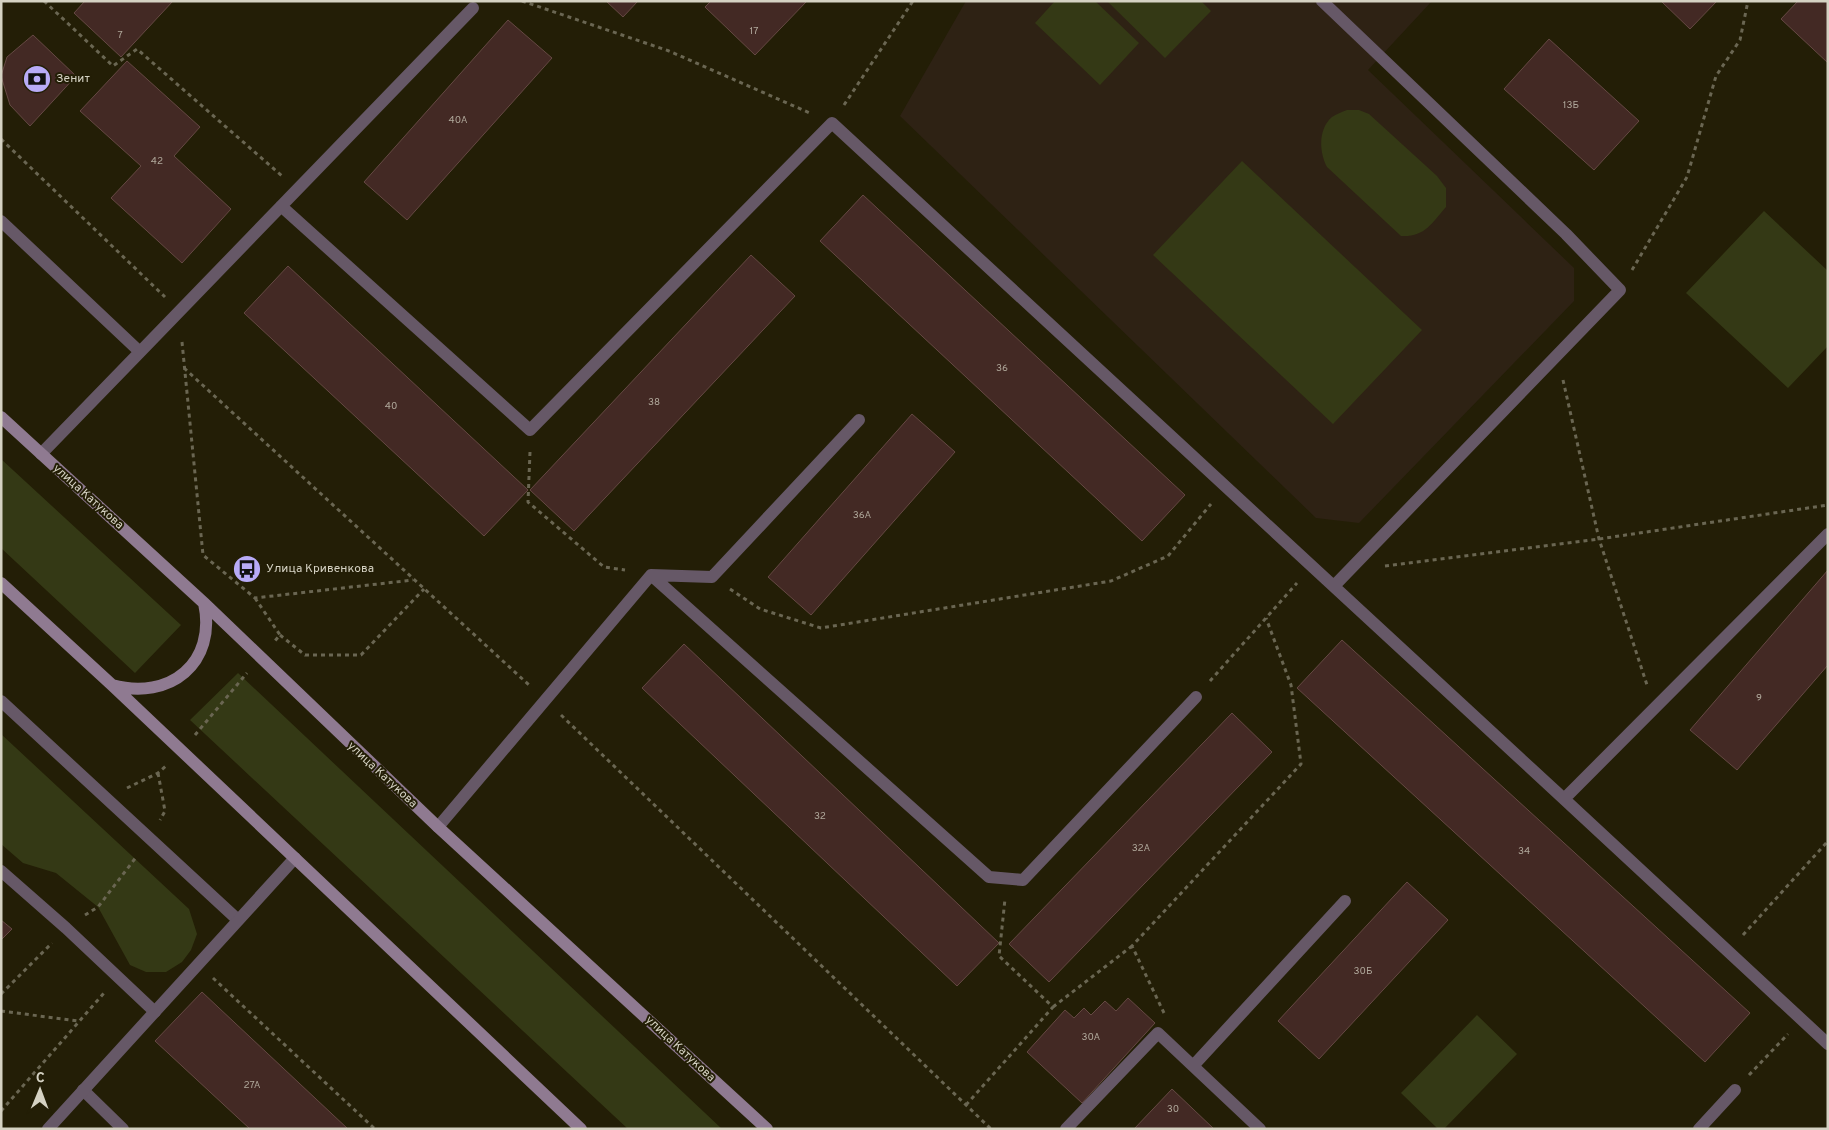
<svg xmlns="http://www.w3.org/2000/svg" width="1829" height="1130" viewBox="0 0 1829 1130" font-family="Overpass,sans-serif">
<rect width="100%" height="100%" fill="#231e06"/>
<!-- education -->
<path fill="#2e2214" d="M966 1H1432L1368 70 1574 268V301L1359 523 1316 518 900 116Z"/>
<!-- green -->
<path fill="#343915" d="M1055 1H1095L1139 43 1100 85 1035 23Z
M1107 1H1201L1211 11 1165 58Z
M1347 110H1359L1369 114 1437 176 1446 188V207C1431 224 1425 237 1401 236L1327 167C1319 152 1318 129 1332 117 1336 114 1342 112 1347 110Z
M1242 161 1422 330 1333 424 1153 255Z
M1764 211 1828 271V346L1788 388 1686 293Z
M1 459 181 625 135 673 1 548Z
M238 673 722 1129H628L190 720Z
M1 734 189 909 197 934 191 950 182 962 166 972H146L130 965 98 907 56 873 23 863 1 844Z
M1477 1015 1517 1054 1444 1129H1438L1401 1093Z"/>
<!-- building -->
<path fill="#432924" stroke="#654943" d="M85 1H173L121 57 74 13Z
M606 1H638L623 17Z
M711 1H807L755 55 705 7Z
M1661 1H1717L1690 29Z
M1798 1H1828V63L1781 19Z
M508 20 552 58 407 220 364 182Z
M33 35 76 76 30 126 10 105 1 76 7 57Z
M1549 39 1639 121 1594 170 1504 89Z
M127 61 200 127 174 156 231 209 182 263 111 198 141 166 80 111Z
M863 195 1185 495 1142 541 820 241Z
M751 255 795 296 574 531 530 490Z
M288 266 528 490 484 536 244 313Z
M912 414 955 452 811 615 768 577Z
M1828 570V665L1737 770 1690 730Z
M1342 640 1750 1013 1705 1062 1297 688Z
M684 644 999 943 957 986 642 688Z
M1232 713 1272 752 1049 982 1009 944Z
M1407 882 1448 920 1319 1059 1278 1021Z
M1 920 12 929 1 940Z
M202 992 348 1129H250L155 1041Z
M1128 998 1155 1023 1082 1103 1027 1052 1065 1010 1074 1018 1084 1008 1091 1015 1105 1001 1116 1011Z
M1172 1089 1214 1129H1134Z"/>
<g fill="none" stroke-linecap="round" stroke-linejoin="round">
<!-- path -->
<path stroke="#6a6652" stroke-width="3" stroke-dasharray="4 4" stroke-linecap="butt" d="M44 1 113 66 137 49 282 176
M522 1 669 51 812 114
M844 105 913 1
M1 139 165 297
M1632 270 1687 177 1716 76 1740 40 1748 1
M182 342 203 555 255 598 413 580
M184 368 529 685
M1563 380 1599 539 1647 685
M530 452 528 502 604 567 625 570
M1385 566 1599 539 1828 505
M730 589 760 609 821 628 1111 581 1168 556 1211 504
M255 598 280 635 274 642
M280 635 305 655H361L424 589
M1210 681 1297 583
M561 715 991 1129
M195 735 247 673
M158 773 165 811 160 820
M127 788 158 773 167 765
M85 915 98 907 137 856
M1743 935 1828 841
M213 978 375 1129
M1 994 52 943
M1053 1007 1132 946
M1 1011 78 1021
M1164 1013 1132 946 1301 764 1291 685 1266 618
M1749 1075 1788 1034
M966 1105 1053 1007 999 956 1005 899
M1 1111 104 993"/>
<!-- lane -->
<path stroke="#665867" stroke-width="12" d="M1322 1 1566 234 1620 290 1334 586
M281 206 530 430 832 123 1564 799
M1 221 140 352 41 454
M140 352 473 8
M1828 534 1564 799 1828 1044
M651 575 989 877 1023 880 1196 697
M1 701 238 920
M438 827 651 575 712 577 859 420
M1 871 66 928 155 1012
M1193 1066 1260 1129
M83 1090 123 1129
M1066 1129 1158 1033 1193 1066 1345 901
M1699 1129 1735 1090"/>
<!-- street -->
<path stroke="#665867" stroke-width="12" d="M48 1129 295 858"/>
<!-- secondary -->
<path stroke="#8f7a91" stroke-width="12" d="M1 417 204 603 438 827 767 1129
M1 583 112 685 581 1129
M112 685C170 701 217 663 204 603"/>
</g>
<!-- icons -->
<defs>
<symbol id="bank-disc" viewBox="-11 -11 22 22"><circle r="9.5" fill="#b8abf7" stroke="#231e06"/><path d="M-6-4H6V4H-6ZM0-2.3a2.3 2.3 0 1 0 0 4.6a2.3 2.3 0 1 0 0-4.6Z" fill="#111"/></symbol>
<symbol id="bus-disc" viewBox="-11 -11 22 22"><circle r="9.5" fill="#b8abf7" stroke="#231e06"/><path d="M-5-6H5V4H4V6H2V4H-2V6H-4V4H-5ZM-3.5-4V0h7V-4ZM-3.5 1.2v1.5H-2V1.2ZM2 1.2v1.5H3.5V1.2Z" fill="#111"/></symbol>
</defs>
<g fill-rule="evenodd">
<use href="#bank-disc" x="21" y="63" width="32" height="32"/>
<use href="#bus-disc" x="231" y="553" width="32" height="32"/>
</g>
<g text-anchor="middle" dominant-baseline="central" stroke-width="4" stroke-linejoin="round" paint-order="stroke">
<!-- number labels -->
<g font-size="10" fill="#b0a89b">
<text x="754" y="31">17</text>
<text x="120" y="35">7</text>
<text x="1571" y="105">13Б</text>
<text x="458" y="120">40А</text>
<text x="157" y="161">42</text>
<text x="1002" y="368">36</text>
<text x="654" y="402">38</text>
<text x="391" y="406">40</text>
<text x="862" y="515">36А</text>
<text x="1759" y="698">9</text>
<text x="820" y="816">32</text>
<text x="1141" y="848">32А</text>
<text x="1524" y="851">34</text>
<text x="1363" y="971">30Б</text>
<text x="1091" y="1037">30А</text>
<text x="252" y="1085">27А</text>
<text x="1173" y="1109">30</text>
</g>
<!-- poi labels -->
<g font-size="12" fill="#d5d2c3" stroke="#231e06" text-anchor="start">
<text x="56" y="79">Зенит</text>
<text x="266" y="569">Улица Кривенкова</text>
</g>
<!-- street labels -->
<g font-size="12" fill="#d5d2c3" stroke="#231e06">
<text transform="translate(88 497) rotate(42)">улица Катукова</text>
<text transform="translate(382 775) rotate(43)">улица Катукова</text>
<text transform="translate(680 1049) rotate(43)">улица Катукова</text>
</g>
</g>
<!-- border -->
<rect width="1829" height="1130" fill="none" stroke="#d5d2c3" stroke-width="5"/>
<!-- north arrow -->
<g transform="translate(40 1090) rotate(1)" stroke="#231e06" stroke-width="4" paint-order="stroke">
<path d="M0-4L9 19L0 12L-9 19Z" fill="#d5d2c3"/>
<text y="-8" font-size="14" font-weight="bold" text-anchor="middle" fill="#d5d2c3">С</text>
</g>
</svg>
